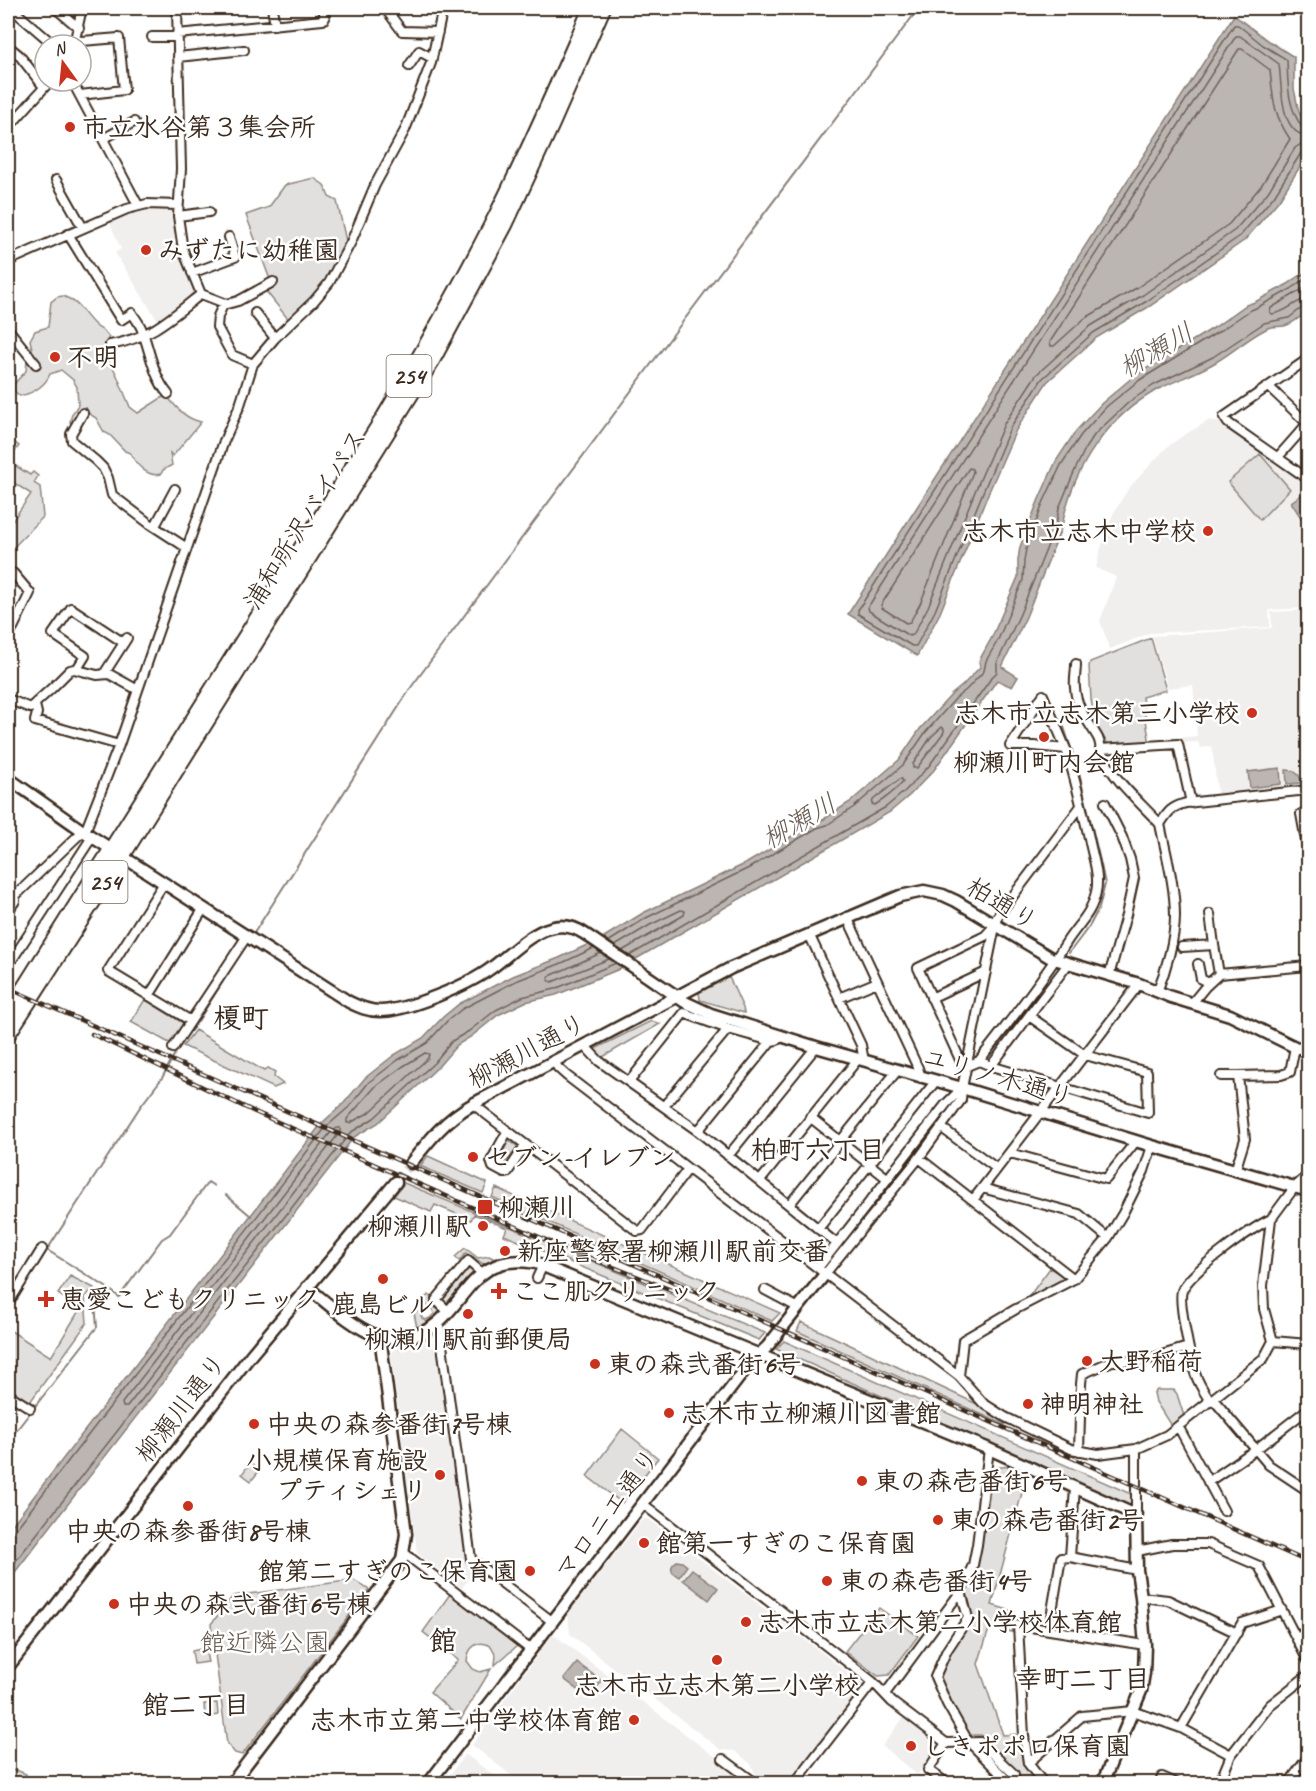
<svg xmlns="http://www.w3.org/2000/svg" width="1316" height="1791" viewBox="0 0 1316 1791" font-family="Caveat,'Klee One',sans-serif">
<rect width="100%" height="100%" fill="#fff"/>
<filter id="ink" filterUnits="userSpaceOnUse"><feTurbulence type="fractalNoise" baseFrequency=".0167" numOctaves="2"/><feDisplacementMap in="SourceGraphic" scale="12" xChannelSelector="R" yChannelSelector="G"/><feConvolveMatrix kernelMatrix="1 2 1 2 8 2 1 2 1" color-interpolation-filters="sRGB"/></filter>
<g filter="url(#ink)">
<!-- built -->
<path fill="#f1efee" d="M147 208 175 210 179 251 195 292 158 321 115 253 121 249 108 219 120 214Z
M1210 420 1221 423 1308 483V553L1306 558 1308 573V608L1269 610 1270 627 1150 633 1110 649 1100 621 1116 577 1096 568 1101 548 1113 514 1128 489 1166 448 1184 435Z
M1308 610V786L1218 797 1212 746 1200 748 1198 742 1178 743 1177 738 1197 736 1193 685 1168 688 1152 636 1272 628 1271 612Z
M434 1335 438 1336 468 1564 476 1570 462 1588 417 1553 391 1353 397 1345 418 1342Z
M648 1519 865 1686 789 1783H766L756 1776 751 1764 735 1751 721 1750 570 1634 568 1614 642 1520Z
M553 1634 750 1783H521L472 1745Z
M904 1717 939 1743 940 1747 917 1775 882 1746Z
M465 1754 504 1783H444Z"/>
<!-- green -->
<path fill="#e2e0de" stroke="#8e857e" stroke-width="1.5" d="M314 178 324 185 329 197 337 201 346 241 344 250 326 281 308 301 288 319 265 290 271 289 272 285 246 215 269 207 285 185Z
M63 296C80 302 83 314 95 325 101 331 103 328 109 337L105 344 107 357 116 373 130 407 138 413 166 395C177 408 184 418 201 422L173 456 170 453 172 465 163 470 161 474C147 478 136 464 130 453L125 451 110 435 104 432 96 418 85 411 72 424 70 422 72 414 78 405 77 387 73 380 61 370 50 374C45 386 33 393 20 396L14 391 13 385 26 371 27 361 33 353 30 340 35 331 48 327 51 302 57 297Z
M8 437 19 446 8 461 30 475 33 472 38 476 34 483 40 487 43 517 8 553V527L31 494 8 479Z
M1260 454 1290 489 1260 520 1228 482Z
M1151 638 1166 690 1142 697 1150 744H1108L1095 724 1091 699 1089 666 1090 662Z
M729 977 743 1008 744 1013 700 1000 699 992Z
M146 1000 183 1023 184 1027 171 1044 131 1022 144 1001Z
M651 1021 660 1024 601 1058 596 1054 595 1049Z
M195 1030 264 1071 268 1068 275 1072 274 1077 283 1084 274 1088 183 1046Z
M508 1142H511L518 1147 508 1160 505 1162 501 1156Z
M428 1156 487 1183 483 1193 420 1166Z
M404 1183 765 1333 759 1340 504 1235 507 1228 474 1214 471 1220 435 1205 431 1212 394 1196Z
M496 1188 780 1313 772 1321 492 1197Z
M465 1248 478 1258 489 1256 495 1259 483 1264 466 1253 459 1261 455 1257Z
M470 1266 476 1271 448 1305 442 1301Z
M1050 1268 1066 1278V1281L1027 1299Z
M70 1276 94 1288 85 1297 87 1323 30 1402 8 1388V1329L51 1357 80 1309 58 1294Z
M429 1295 431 1297 432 1305 440 1311 435 1317 417 1328 414 1313 417 1311 420 1312 422 1318 425 1320 430 1318 434 1314 433 1310 424 1304 423 1299Z
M801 1322 979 1405 1004 1421 1005 1425 797 1331Z
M784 1341 1131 1494 1132 1504 1129 1506 776 1349Z
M1157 1390H1174L1177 1394 1184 1416 1171 1426 1156 1402 1154 1393Z
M622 1429 658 1458 622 1503 587 1476Z
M250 1463 259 1471 251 1481 242 1474Z
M1011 1466 1027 1474 992 1605 1015 1612V1633L990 1626 978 1664 1003 1735 1021 1734C1021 1761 1023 1763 1040 1783H1019L1017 1771 981 1735H968L948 1700 938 1677 950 1649 971 1618 964 1591 975 1565 987 1509 993 1468Z
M354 1580 369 1590 242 1755 235 1753 227 1744 211 1624 233 1596Z
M450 1594 517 1646 495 1665 496 1655 491 1646C478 1639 468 1647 467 1661L473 1669 480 1672 491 1669 461 1719 430 1692 458 1660 423 1632Z
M879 1608 918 1636 889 1675 878 1676 845 1651Z
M205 1648 208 1662 194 1664 192 1651Z
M217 1703 218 1715 205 1717 204 1704Z
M16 1770 26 1774 27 1783H8V1771Z"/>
<!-- water -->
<path fill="#bcb6b3" stroke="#887e77" stroke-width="1.5" d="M1234 15 1267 40 1294 57V89L1299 112 1308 127V150L1303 162 1279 200 1245 240 1150 306 1096 338 1047 382 1016 430 988 494 940 613 917 656 848 614Z
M1308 270V310L1307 312C1299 317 1293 324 1284 326 1278 327 1271 326 1266 329 1248 338 1233 352 1216 362 1198 373 1178 379 1159 389 1107 416 1072 470 1062 526L1026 617 1002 667 1018 677 1012 687 997 680 934 770 910 795 890 812 617 970 556 995 525 1002 498 1015 472 1036 457 1045 438 1067 378 1123 354 1137 8 1581V1530L322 1123 344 1103 365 1078 394 1055 423 1038 443 1017 459 1004 513 976 559 958 604 937 643 913 747 863 814 823 824 819 850 802 899 760 920 729 952 694 963 685 980 667 979 661 992 637 1018 577V560L1020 547 1039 499 1056 461 1076 431 1102 403 1134 376 1215 327 1246 305 1255 302 1288 284Z
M1307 491 1308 493V529L1291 502Z
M1280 768 1281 784 1250 788 1248 772Z
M1286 770C1294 770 1300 774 1302 783L1287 784Z
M677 1561 682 1562 687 1566 679 1577 673 1573C670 1568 672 1564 677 1561Z
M692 1569 718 1588 709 1600 683 1580Z
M577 1663 602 1681 589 1698 564 1679Z"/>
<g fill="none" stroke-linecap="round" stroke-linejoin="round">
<!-- shore -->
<path stroke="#6f625a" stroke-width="1.5" d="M1239 49H1242L1270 70C1273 98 1273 114 1290 139L1261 186 1229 224 1138 287 1084 319 1054 346H1051L1050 342Z
M1308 129 1302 127C1287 106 1288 84 1287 60L1263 45 1238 25H1234L858 610V614L912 646H916L935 611 983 492 1010 428 1042 379 1093 333 1147 301 1240 236 1274 196 1301 153 1308 150
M1308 136C1279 134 1282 85 1279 64L1240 36H1236L868 607 869 611 909 636 913 635 928 607 976 489 1004 424 1036 375 1089 327 1143 295 1235 230 1268 192 1295 148 1301 144 1308 142
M1308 286 1271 308 1270 312 1272 314C1289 312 1294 300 1308 299
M969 468 972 469 973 472 920 604 910 622 906 623 882 608 881 605Z
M942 727 944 729V732L917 768H913V764L931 737Z
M901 778 903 781C896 790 885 799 875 805L872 804 873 800Z
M608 942 646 918 749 868 817 828 827 825 854 807 903 765 925 733 956 698 967 689 984 671 986 661 998 640 1023 580 1024 561 1026 549 1044 501 1061 465 1081 435 1106 407 1138 381 1218 332 1249 311 1258 307 1291 289 1308 277
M615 946 650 925 681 910 685 911 684 915 622 951
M601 953 550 976 548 980 552 982 609 959
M629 956 886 807 905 791 929 766 992 677 997 672V663L1020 614 1056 525 1059 508 1075 470 1086 447 1095 434 1129 402 1154 385 1213 357 1264 323 1289 318 1303 307 1308 306
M425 1053 429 1054 428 1058 370 1112 350 1123H347V1119L375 1087 402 1067Z
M337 1128H340V1132L127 1407H123L122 1403 331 1132Z
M8 1533 15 1530 326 1127 349 1107 369 1082 398 1060 427 1043 447 1021 462 1009 516 981 562 963 594 948
M8 1571 350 1133 374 1118 434 1063 452 1041 469 1031 496 1010 522 997 555 989 616 963"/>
<!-- stream -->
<path stroke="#887e77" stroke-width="2" d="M1064 727 1079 773 1101 865 1105 884 1099 908 1090 925 1069 953
M254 933 412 686 672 336 919 8
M226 1195 251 1216
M109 1289 119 1297 162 1239 170 1234 208 1182 214 1186
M8 1441 97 1327 95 1303 109 1289 47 1250 140 1107 162 1078 179 1046 198 1021 247 943"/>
<!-- secondary-tunnel -->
<path stroke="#d8d4d2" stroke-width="10" stroke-dasharray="10 5" stroke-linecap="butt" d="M396 1182 411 1163"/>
<defs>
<path id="street" d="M11 8 54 45
M55 8 79 28
M177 8 181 169 178 216 183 250 201 294
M272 8 275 25
M385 8 402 31 438 32
M177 34 323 20 325 18 323 8
M152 37H177
M76 40 82 41 119 38 124 90 80 95
M74 44 82 8
M8 46 19 55 44 87
M178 57 244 50
M409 66 419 51 432 58
M72 81 138 205
M8 128 50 81
M103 139 134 122
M56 180 83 228
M178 216 209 212
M68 234 121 320 132 313C135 318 140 324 142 330 150 351 153 376 168 394
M8 261 127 209 147 204 178 205
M192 273 235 257 229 237
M201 294 227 304 238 301 273 282
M224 303 218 316 217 327 232 355 253 364
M255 313 275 338
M8 329 36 364
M110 345C150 338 170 319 201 294
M1308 359 1224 417 1228 423 1308 479
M1269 387 1308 424
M83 413 71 434 72 441 96 461 103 468 108 478 112 495 150 524 187 548
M1278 457 1308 423
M155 526 175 489
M8 578 13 573 30 593 12 630 8 632
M1076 664C1076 672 1074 680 1075 688 1076 708 1089 722 1098 738 1101 744 1100 750 1103 756 1115 782 1141 803 1160 824
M77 669 85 656 53 634 71 608 124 643
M104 674 127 638
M8 699 30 708 53 687 70 670 74 669 97 675 109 674 138 690
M35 705 37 713 35 721 119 745
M1100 749 1178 744 1191 803
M1105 803 1122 837 1130 859 1134 878 1126 915 1109 976
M1308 812 1301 814 1308 852
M85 832 119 745 224 441 240 405 253 364 275 338 314 301 329 283 351 242 375 185 405 130 431 63 441 17V8
M164 883 108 971 191 1021
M8 911 15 901V896L83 831
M1210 914 1214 945
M847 917 918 1068 921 1078
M995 925 985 936 918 968 962 1064 967 1066 979 1061 991 1066 1148 1113 1147 1072 1085 1055 1029 1016
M809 934 861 1045 864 1061
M1182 947 1214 945 1219 974
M1198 964 1201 979 1209 983
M8 966 92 837
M1157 992C1166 970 1175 939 1175 916 1175 885 1166 854 1160 824 1168 812 1171 807 1186 803L1308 790
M149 996 204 908
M839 998 877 982
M931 998 986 972
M1192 1003 1206 986 1219 974 1308 966
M584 1045 599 1061 698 1131 837 1244
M173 1048 247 936
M554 1061 558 1068 567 1076 959 1376 983 1403 1005 1417 1071 1449 1098 1454 1136 1449 1167 1435 1264 1358 1273 1341 1264 1309 1263 1286 1271 1219 1294 1188 1308 1175
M979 1061C1009 1022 1040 984 1066 943 1077 925 1092 914 1096 892 1100 875 1092 855 1089 838 1082 808 1075 778 1066 749L1034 746H1010L1043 695 1066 749
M991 1066 1068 964
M1221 1076H1238L1245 1139 1235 1171
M1238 1076 1281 1075 1290 1072 1295 1047
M629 1082 684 1013 728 1029 771 1041 777 1040 782 1036
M473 1104 637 1231 642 1230 688 1169
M664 1106 728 1029
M810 1117 888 1179
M942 1128 996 1168
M698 1131 771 1041
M507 1132 491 1161 493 1167 504 1173H507L525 1146
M1010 1153 1106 1179 1136 1141
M728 1156 816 1047
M919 1158 1074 1279
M760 1181 858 1059
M982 1188 1079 1214 1108 1238
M973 1200 1139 984
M789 1205 897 1071
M818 1229 935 1082
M818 1268 946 1104 962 1088
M825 1274 919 1158 961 1100 962 1088 997 917 1081 806
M537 1278 543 1265
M765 1290 797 1307
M8 1304 42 1249
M449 1312 436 1300 468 1261 482 1273
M439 1323 471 1559 553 1622
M1273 1341 1308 1344
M959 1376 963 1340 1016 1309 1074 1279 1108 1238 1123 1213 1144 1171 1152 1146
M8 1394 30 1408
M1213 1399 1269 1465 1308 1491
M1210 1401C1204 1392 1198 1383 1195 1373 1191 1361 1178 1301 1182 1291 1189 1272 1252 1228 1271 1219
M1178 1426 1224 1511
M1079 1451 1081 1384 1082 1374 1112 1361H1142L1188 1347
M1208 1482 1255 1450 1308 1409
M643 1504 873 1682 892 1702 946 1743 980 1742 1014 1774V1784
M1136 1515V1449
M1137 1551 1172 1544H1208L1259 1566 1308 1661
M404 1553 531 1650
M1070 1557 1137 1570
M961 1591 968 1618 947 1650 935 1677 947 1704 968 1741 1004 1777 1005 1784
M1141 1597 1168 1600 1237 1633
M1049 1629 1061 1558 1070 1557 1075 1488
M1298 1639 1308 1628
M885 1694 961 1591 973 1565 977 1545 989 1449
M1181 1728 1242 1623 1282 1610
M946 1743 928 1770 948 1784
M723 1759 757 1784
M1028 1763 1024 1736 1018 1625 1145 1645
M794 1784 873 1682
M1044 1784 1028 1763 1082 1716 1133 1711 1181 1728 1231 1755
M1159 1784 1162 1777 1178 1784
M1219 1784 1231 1755 1270 1705 1308 1675
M1288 1784 1308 1757"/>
<path id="secondary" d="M8 778 83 831 349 1002C359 1007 368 1011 380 1011 407 1011 468 985 490 969 507 957 530 933 550 928 563 924 575 927 585 934L685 1002 711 1014 816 1047 962 1088 1152 1146 1308 1191
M411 1163C431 1138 445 1120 473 1104L731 968 900 896 924 891 943 895 956 901 1051 958 1139 984 1171 997 1230 1015 1295 1047 1308 1050
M307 1287C326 1302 353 1327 375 1335 386 1339 397 1339 407 1337 465 1328 462 1248 536 1263L989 1449 1136 1515 1137 1570 1141 1597 1145 1645 1144 1673 1141 1691 1102 1784
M8 1667 251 1355 396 1182
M231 1784 402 1560 406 1534 380 1336
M428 1784 751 1362 767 1347 825 1274"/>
<path id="highway" d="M8 1013 384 417C423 352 460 287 494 220 529 151 560 79 591 8
M8 1034 128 847 433 359 505 225 552 124 603 8"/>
</defs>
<!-- street casing -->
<use href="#street" stroke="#3b2a1e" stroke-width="12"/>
<!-- secondary casing -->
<use href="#secondary" stroke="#3b2a1e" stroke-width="15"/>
<!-- highway casing -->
<use href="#highway" stroke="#3b2a1e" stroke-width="18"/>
<!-- street -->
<use href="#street" stroke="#fff" stroke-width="8"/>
<!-- secondary -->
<use href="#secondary" stroke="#fff" stroke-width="10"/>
<!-- highway -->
<use href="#highway" stroke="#fff" stroke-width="14"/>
<defs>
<path id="rail" d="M8 988 1308 1562
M92 1034 255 1112 555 1244 679 1293"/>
</defs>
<!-- rail casing -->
<use href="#rail" stroke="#3b2a1e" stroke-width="4.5"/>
<!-- rail -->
<use href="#rail" stroke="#fff" stroke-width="2" stroke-dasharray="7" stroke-linecap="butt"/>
</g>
</g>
<!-- markers -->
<g fill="#c8321e" stroke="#fff" stroke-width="2">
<circle cx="70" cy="127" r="6"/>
<circle cx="146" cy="250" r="6"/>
<circle cx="55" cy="357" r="6"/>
<circle cx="1208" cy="531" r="6"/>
<circle cx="1252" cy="713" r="6"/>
<circle cx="1044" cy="737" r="6"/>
<circle cx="473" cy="1157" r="6"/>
<rect x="477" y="1199" width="16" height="16" rx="3"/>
<circle cx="483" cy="1226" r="6"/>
<circle cx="505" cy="1251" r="6"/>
<circle cx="383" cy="1279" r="6"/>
<path d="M496 1282h6v6h6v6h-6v6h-6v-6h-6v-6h6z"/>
<path d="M43 1290h6v6h6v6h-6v6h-6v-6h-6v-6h6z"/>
<circle cx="468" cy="1314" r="6"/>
<circle cx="1087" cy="1361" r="6"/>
<circle cx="595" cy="1364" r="6"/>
<circle cx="1028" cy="1404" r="6"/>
<circle cx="669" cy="1413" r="6"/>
<circle cx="254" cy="1424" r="6"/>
<circle cx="440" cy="1475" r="6"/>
<circle cx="862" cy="1481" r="6"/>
<circle cx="188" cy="1506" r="6"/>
<circle cx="938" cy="1520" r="6"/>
<circle cx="644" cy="1543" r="6"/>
<circle cx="530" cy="1571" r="6"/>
<circle cx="827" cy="1581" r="6"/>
<circle cx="114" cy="1604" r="6"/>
<circle cx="746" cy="1622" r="6"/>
<circle cx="717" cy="1660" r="6"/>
<circle cx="634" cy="1720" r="6"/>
<circle cx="911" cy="1746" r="6"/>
</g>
<g text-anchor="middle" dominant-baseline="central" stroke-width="5" stroke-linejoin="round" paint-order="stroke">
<!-- shield labels -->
<g fill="#fff" stroke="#766a62" stroke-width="1.5">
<rect x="386.5" y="355" width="45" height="42" rx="4.5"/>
<rect x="82.5" y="861" width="45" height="42" rx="4.5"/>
</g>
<g font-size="24" font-weight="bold" fill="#3b2a1e">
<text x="409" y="376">254</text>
<text x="105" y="882">254</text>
</g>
<!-- poi labels -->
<g font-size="26" font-weight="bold" fill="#3b2a1e" stroke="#fff" text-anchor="start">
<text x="82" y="127">市立水谷第３集会所</text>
<text x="158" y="250">みずたに幼稚園</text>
<text x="67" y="357">不明</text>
<text x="1196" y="531" text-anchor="end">志木市立志木中学校</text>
<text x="1240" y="713" text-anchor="end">志木市立志木第三小学校</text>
<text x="1044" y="762" text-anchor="middle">柳瀬川町内会館</text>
<text x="485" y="1157">セブン-イレブン</text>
<text x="498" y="1207">柳瀬川</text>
<text x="471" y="1226" text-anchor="end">柳瀬川駅</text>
<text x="517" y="1251">新座警察署柳瀬川駅前交番</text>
<text x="512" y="1291">ここ肌クリニック</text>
<text x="60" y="1299">恵愛こどもクリニック</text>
<text x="383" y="1304" text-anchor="middle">鹿島ビル</text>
<text x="468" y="1339" text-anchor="middle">柳瀬川駅前郵便局</text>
<text x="1099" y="1361">大野稲荷</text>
<text x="607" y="1364">東の森弐番街6号</text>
<text x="1040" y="1404">神明神社</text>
<text x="681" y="1413">志木市立柳瀬川図書館</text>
<text x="266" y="1424">中央の森参番街7号棟</text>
<text x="428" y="1460" text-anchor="end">小規模保育施設<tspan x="428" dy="30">プティシェリ</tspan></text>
<text x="874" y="1481">東の森壱番街6号</text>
<text x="950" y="1520">東の森壱番街2号</text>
<text x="188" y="1531" text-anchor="middle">中央の森参番街8号棟</text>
<text x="656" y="1543">館第一すぎのこ保育園</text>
<text x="518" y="1571" text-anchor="end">館第二すぎのこ保育園</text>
<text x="839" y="1581">東の森壱番街4号</text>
<text x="126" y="1604">中央の森弐番街6号棟</text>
<text x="758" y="1622">志木市立志木第二小学校体育館</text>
<text x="717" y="1685" text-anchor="middle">志木市立志木第二小学校</text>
<text x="622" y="1720" text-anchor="end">志木市立第二中学校体育館</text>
<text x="923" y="1746">しきポポロ保育園</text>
</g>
<!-- street labels -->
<g font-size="26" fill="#3b2a1e" stroke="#fff">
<text transform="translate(305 519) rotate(-58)">浦和所沢バイパス</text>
<text transform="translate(1002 904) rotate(31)">柏通り</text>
<text transform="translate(527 1051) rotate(-28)">柳瀬川通り</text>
<text transform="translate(998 1077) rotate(16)">ユリノ木通り</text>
<text transform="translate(181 1408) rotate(-52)">柳瀬川通り</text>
<text transform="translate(607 1514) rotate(-53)">マロニエ通り</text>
</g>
<!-- park labels -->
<g font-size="26" fill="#65584e" stroke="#fff">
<text x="265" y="1642">館近隣公園</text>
</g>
<!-- water labels -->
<g font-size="27" font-style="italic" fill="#685b52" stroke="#fff">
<text transform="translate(1156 350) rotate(-30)">柳瀬川</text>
<text transform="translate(799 821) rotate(-30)">柳瀬川</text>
</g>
<!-- neighbourhood labels -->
<g font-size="27" font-weight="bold" fill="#3b2a1e" stroke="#fff">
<text x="818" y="1150">柏町六丁目</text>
<text x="1083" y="1679">幸町二丁目</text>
<text x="196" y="1705">館二丁目</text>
</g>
<!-- quarter labels -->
<g font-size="28" font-weight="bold" fill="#3b2a1e" stroke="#fff">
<text x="241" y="1017">榎町</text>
<text x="443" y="1640">館</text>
</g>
</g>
<!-- margin -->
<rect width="1316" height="1791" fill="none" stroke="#fff" stroke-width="30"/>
<rect x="15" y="15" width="1286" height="1761" fill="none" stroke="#3b2a1e" stroke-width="2" filter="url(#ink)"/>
<!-- north arrow -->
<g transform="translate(63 63) rotate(345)"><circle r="28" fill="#ffffff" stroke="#b1aaa5" stroke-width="1.5"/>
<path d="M0-4.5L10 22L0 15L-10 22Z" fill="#c8321e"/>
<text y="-9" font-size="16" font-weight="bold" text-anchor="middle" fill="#3b2a1e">N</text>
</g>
</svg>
